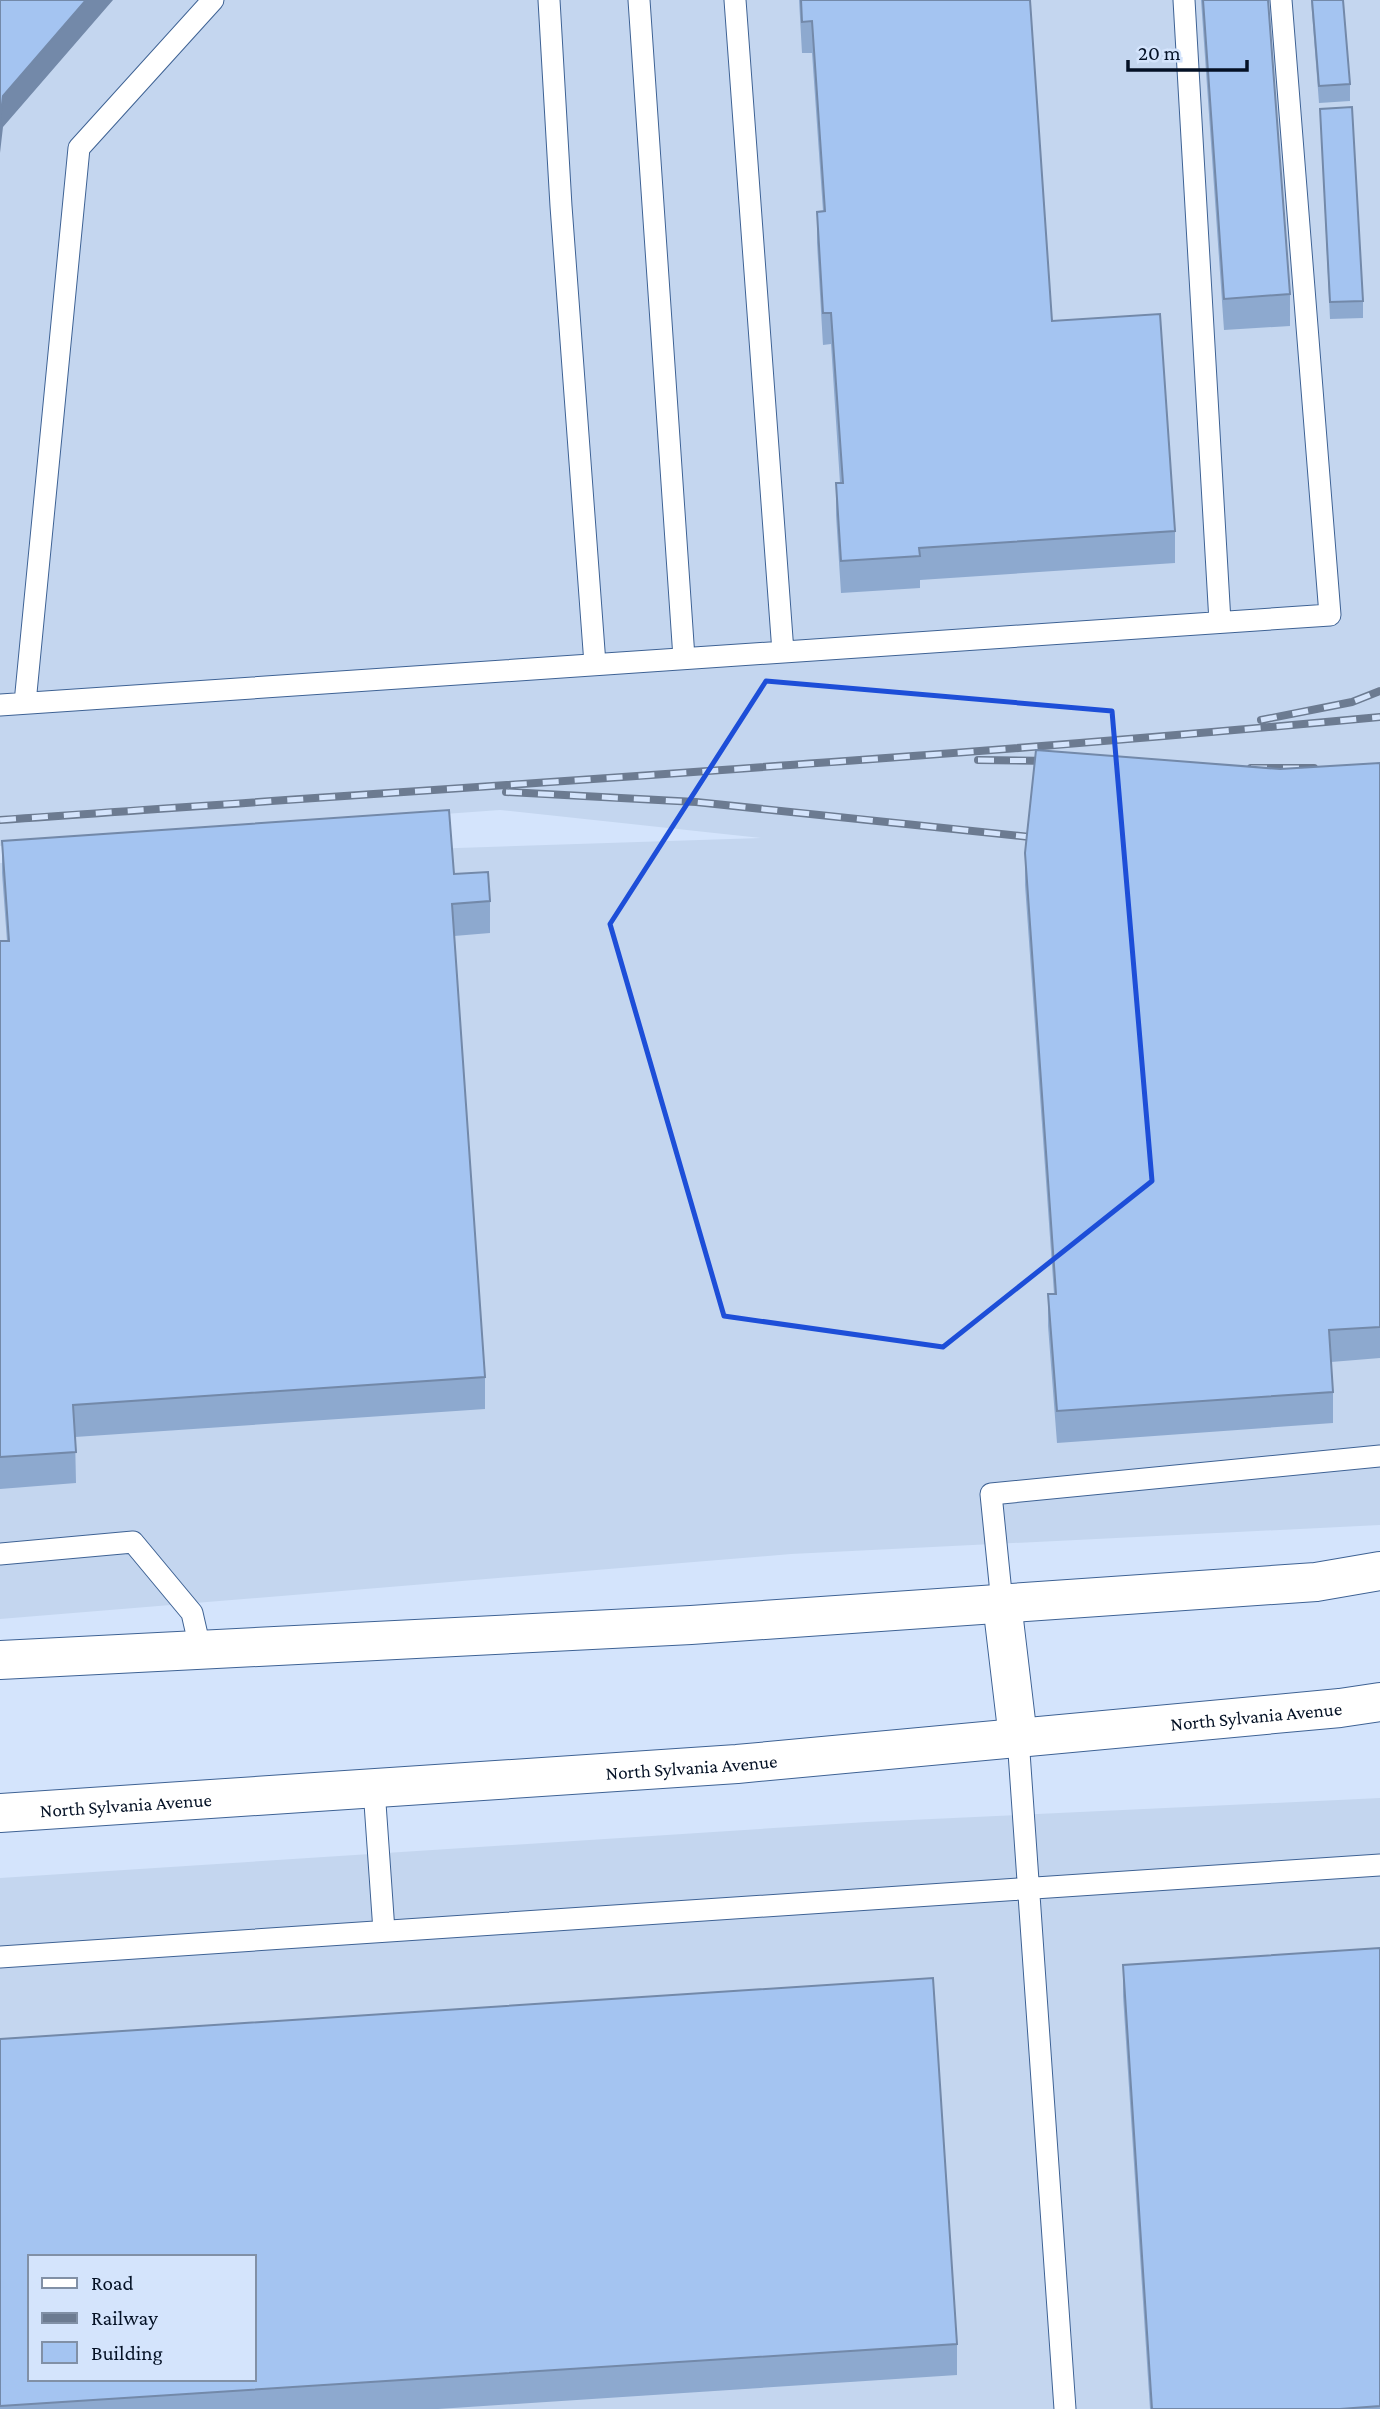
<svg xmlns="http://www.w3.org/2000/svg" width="1380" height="2409" viewBox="0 0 1380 2409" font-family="'Crimson Pro',serif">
<rect width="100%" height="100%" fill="#d4e4fc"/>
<!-- built -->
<path fill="#c4d6ef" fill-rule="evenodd" d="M0 0H1380V1525L791 1554 0 1619V863L761 838 500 810 0 846Z
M1380 1798V2409H0V1878L867 1822ZM30 2257H254V2379H30Z"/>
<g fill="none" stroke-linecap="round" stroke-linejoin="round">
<defs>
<path id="service" d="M549 0 561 206 595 664
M639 0 684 658
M735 0 783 652
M1184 0 1220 622
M25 703 79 148 213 0
M0 705 1330 615 1281 0
M0 1554 133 1542 192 1613 200 1648
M1002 1603 991 1494 1380 1456
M1018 1738 1065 2409
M374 1789 384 1931
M0 1957 1380 1865"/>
<g id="secondary">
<path d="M1002 1603 1018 1738"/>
<path d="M0 1660 691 1625 1316 1582 1380 1571"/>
<path id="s1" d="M0 1813 737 1764 1340 1708 1380 1702"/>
</g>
</defs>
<!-- service casing -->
<use href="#service" stroke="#3e6294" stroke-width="23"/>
<!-- secondary casing -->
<use href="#secondary" stroke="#3e6294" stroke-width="40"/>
<!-- service -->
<use href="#service" stroke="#fff" stroke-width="21"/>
<!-- secondary -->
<use href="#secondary" stroke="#fff" stroke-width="38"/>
<defs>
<path id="rail" d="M1261 720 1352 702 1380 691
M978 760 1055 761
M1251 768H1314
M506 792 696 802 1030 837
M0 820C460 787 921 760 1380 717"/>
</defs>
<!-- rail casing -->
<use href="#rail" stroke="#6c7b91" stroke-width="8"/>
<!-- rail -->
<use href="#rail" stroke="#d4e4fc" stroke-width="5" stroke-dasharray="16" stroke-linecap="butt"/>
</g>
<!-- wall -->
<path fill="#8da9cf" d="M799 0H1030L1052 321 1175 531V563L920 580V588L841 593 836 515V483H840L831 344 823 345 817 243V212L823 211 812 53H802Z
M1201 0H1268L1290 294V326L1224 330Z
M1311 0H1343L1350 84V101L1319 103Z
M1320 109 1363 301V318L1330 319Z
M1380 763V1358L1331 1362 1333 1392V1423L1057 1443 1048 1326V1294H1054L1025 885V853L1280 769Z
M2 841 454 874 490 901V933L454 936 485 1377V1409L75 1437 76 1483 0 1489V941H7L2 873Z
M1380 1948V2409H1150L1123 1996V1965Z
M0 2039 957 2344V2375L438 2409H0Z"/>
<!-- shaded-wall -->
<path fill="#7389a9" d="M86 0H113L3 127 0 153V121L3 96Z"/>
<!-- building -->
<path fill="#a4c4f1" stroke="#7389a9" stroke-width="2" fill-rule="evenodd" d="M0 0H86L3 96 0 121Z
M801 0H1030L1052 321 1160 314 1175 531 919 548 920 556 841 561 836 483H843L831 313H823L817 212 825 211 812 21 802 22Z
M1203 0H1268L1290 294 1224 299Z
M1312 0H1343L1350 84 1319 86Z
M1352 107 1363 301 1330 302 1320 109Z
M1036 750 1280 769 1380 763V1327L1329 1330 1333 1392 1057 1411 1048 1294H1056L1025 853Z
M449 810 454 874 488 872 490 901 452 904 485 1377 73 1405 76 1452 0 1457V941H9L2 841Z
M1380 1948V2406L1340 2409H1152L1123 1965Z
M933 1978 957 2344 0 2406V2039ZM30 2257H254V2379H30Z"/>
<!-- marked area -->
<path fill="none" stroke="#1d4ed8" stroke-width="5" stroke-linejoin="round" d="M766 681 1112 711 1152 1181 943 1347 724 1316 610 924Z"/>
<g text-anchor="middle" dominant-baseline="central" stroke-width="6" stroke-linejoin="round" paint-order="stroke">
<!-- street labels -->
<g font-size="19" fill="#041125" stroke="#d4e4fc">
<text stroke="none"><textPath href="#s1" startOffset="1260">North Sylvania Avenue</textPath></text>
<text stroke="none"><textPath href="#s1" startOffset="693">North Sylvania Avenue</textPath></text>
<text stroke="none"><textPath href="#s1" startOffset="126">North Sylvania Avenue</textPath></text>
</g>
</g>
<!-- legend -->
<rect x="28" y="2255" width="228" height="126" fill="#d4e4fc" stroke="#8190a6" stroke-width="2"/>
<rect x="42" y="2278" width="35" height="10" fill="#ffffff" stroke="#8190a6" stroke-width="2"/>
<text x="91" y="2290" font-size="21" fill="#041125">Road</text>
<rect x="42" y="2313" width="35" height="10" fill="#6c7b91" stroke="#8190a6" stroke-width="2"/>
<text x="91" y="2325" font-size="21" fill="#041125">Railway</text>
<rect x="42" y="2342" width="35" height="21" fill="#a4c4f1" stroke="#8190a6" stroke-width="2"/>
<text x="91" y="2360" font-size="21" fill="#041125">Building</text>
<!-- scale -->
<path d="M1128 60v10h119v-10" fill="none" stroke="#041125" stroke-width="3.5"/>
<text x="1138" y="60" font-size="21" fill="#041125" stroke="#d4e4fc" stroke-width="5" paint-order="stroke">20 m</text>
</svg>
